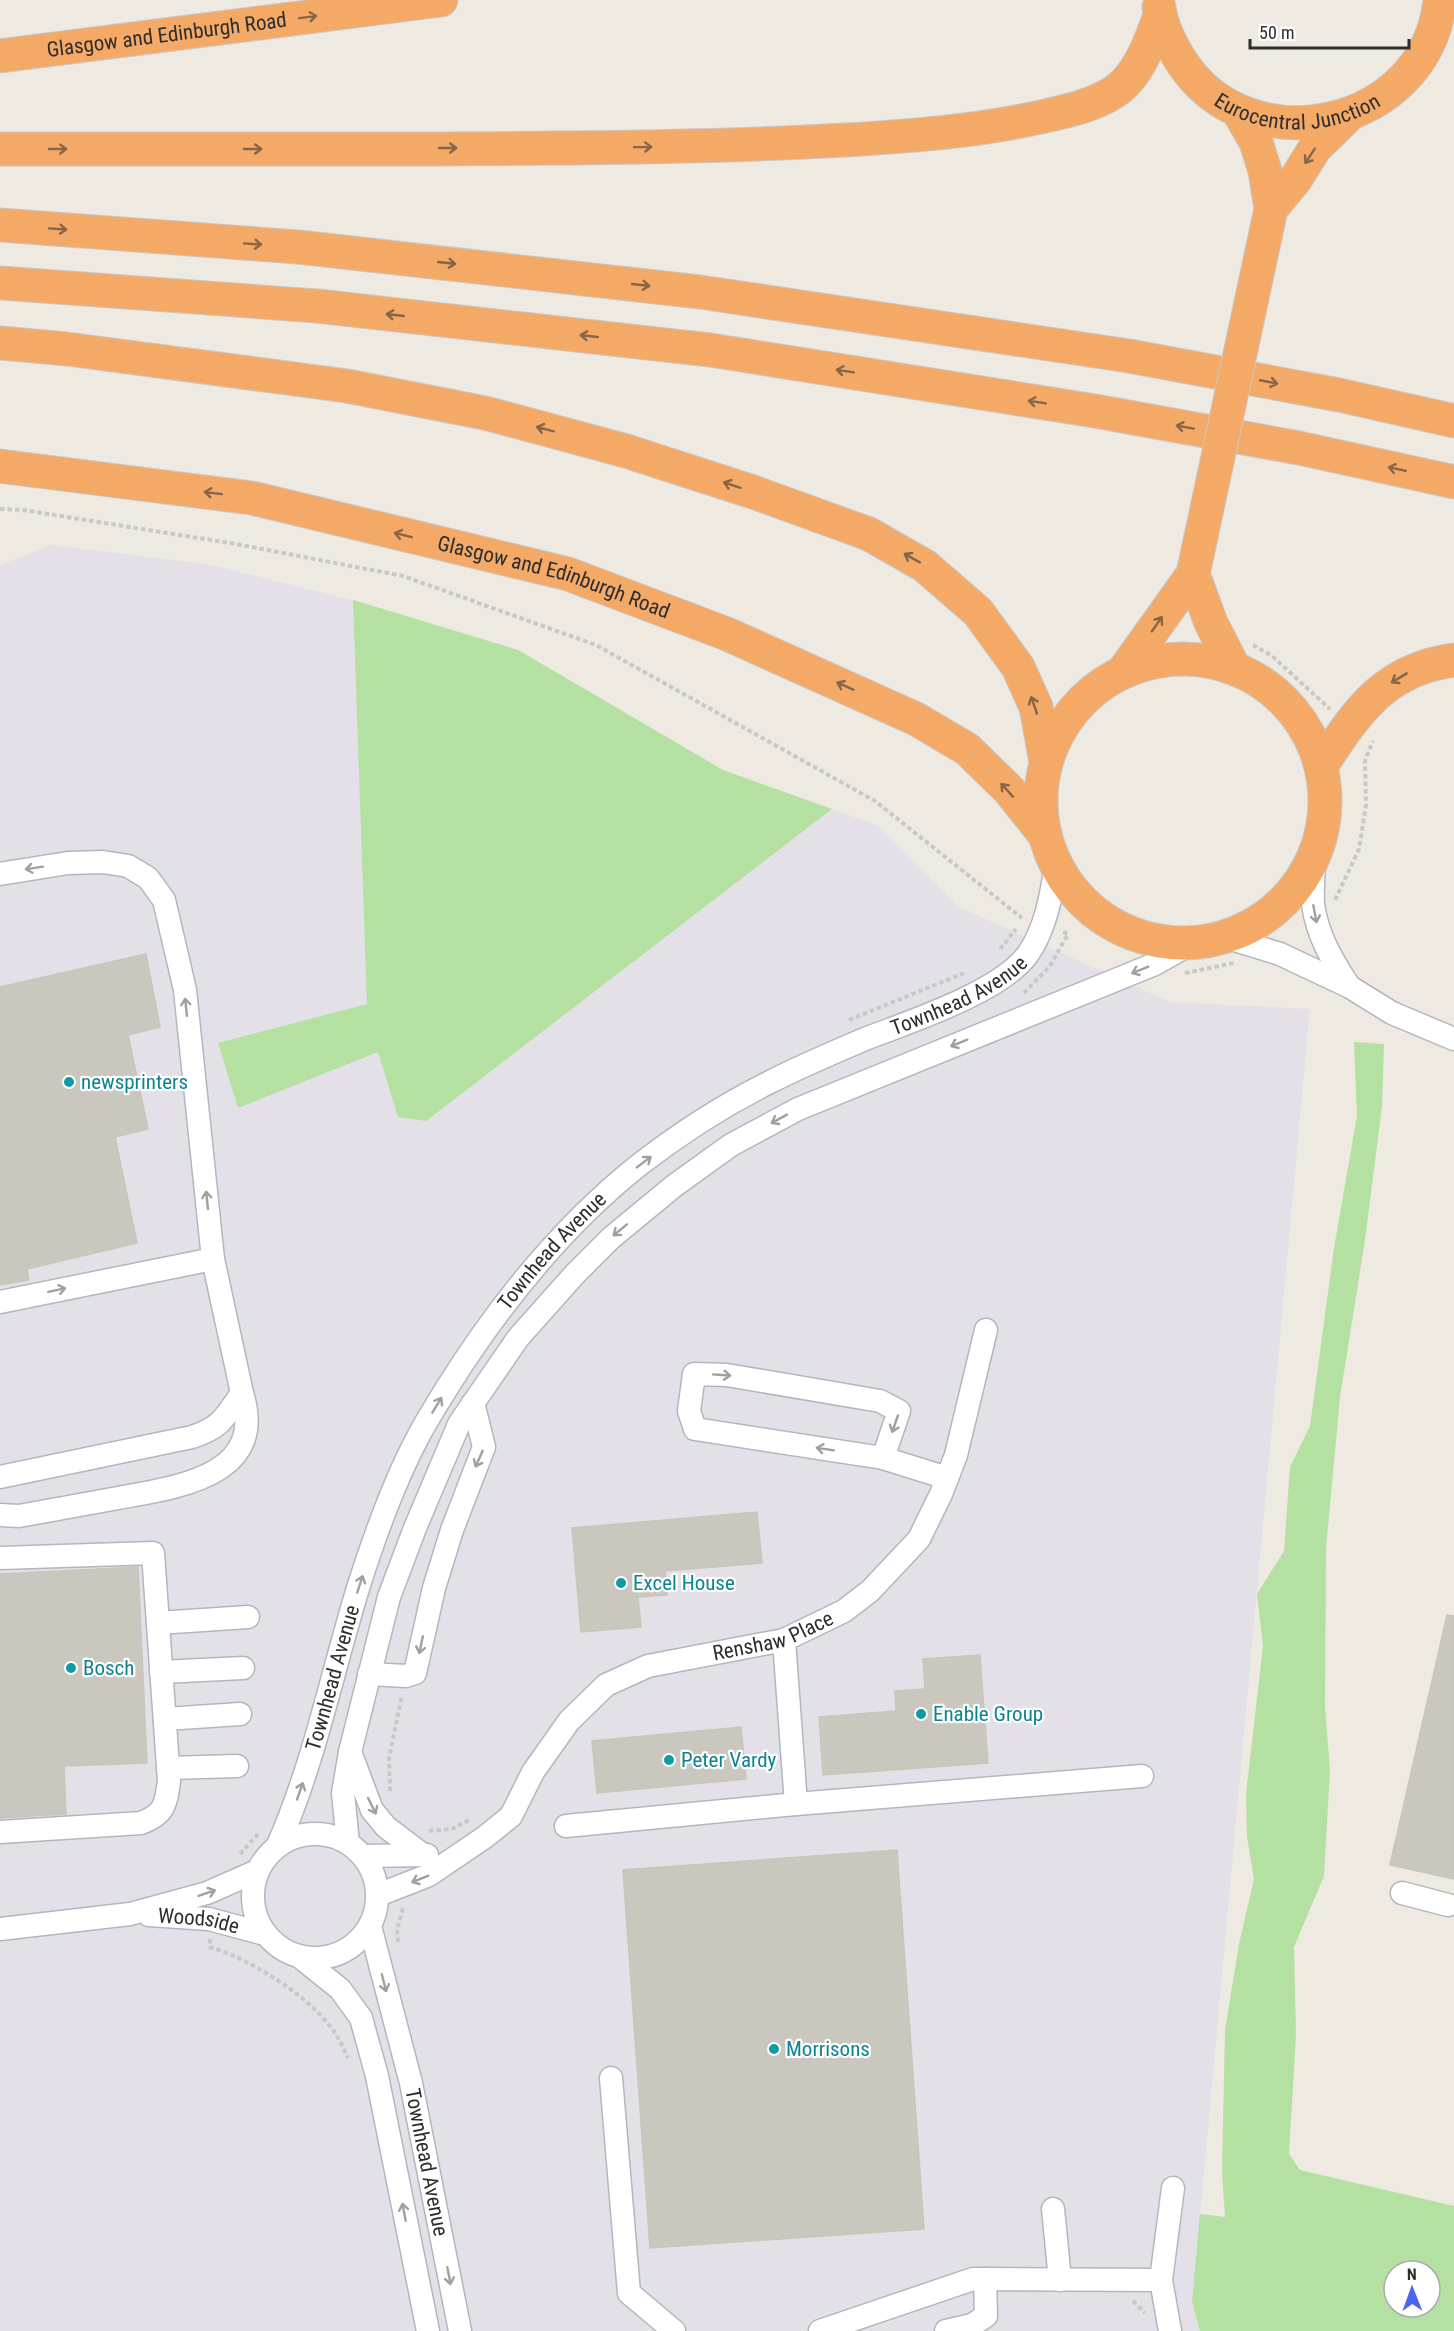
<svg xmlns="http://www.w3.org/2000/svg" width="1454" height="2331" viewBox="0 0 1454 2331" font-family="'Roboto Condensed',sans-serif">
<rect width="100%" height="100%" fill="#eee9e1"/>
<!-- industrial -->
<path fill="#e3e1e7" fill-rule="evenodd" d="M52 545 213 565 353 600 518 650 723 770 879 826 959 907 1170 1002 1310 1009 1199 2229 1454 2251V2331H0V565ZM1394 2271H1430V2307H1394Z"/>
<!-- green -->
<path fill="#b4e0a2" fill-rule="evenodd" d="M353 600 518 650 723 770 832 809 426 1121 398 1117 378 1052 238 1108 218 1043 367 1004Z
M1354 1042 1384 1044 1382 1106 1365 1240 1340 1397 1326 1548 1325 1707 1330 1770 1324 1876 1294 1947 1296 2034 1289 2154 1300 2170 1454 2206V2331H1200L1192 2302 1200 2214 1225 2217 1222 2173 1225 2030 1239 1944 1254 1879 1247 1837 1246 1794 1263 1646 1257 1594 1284 1551 1290 1467 1310 1426 1334 1248 1357 1116ZM1394 2271H1430V2307H1394Z"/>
<!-- building -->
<path fill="#cac7bf" stroke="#c9c5ba" stroke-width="1.5" d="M146 954 160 1027 128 1035 148 1129 115 1137 137 1243 27 1269 29 1280 0 1285V987Z
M757 1512 762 1563 665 1571 667 1595 638 1597 641 1627 581 1632 572 1528Z
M138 1567 147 1763 64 1766 66 1814 0 1818V1574Z
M1447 1615 1454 1616V1879L1390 1865Z
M980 1655 988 1763 823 1775 819 1717 896 1711 895 1691 925 1689 923 1659Z
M741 1727 746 1779 597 1793 592 1741Z
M897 1850 924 2229 650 2248 623 1870Z"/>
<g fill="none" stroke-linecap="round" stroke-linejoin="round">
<defs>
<g id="minor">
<path d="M1314 856C1314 871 1312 888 1313 904 1317 935 1332 960 1349 986"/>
<path d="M0 874 68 863 103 862 128 866 148 878 164 900 185 990 213 1259 242 1393C268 1477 177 1487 118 1498 85 1504 52 1510 19 1516L0 1515"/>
<path d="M1225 937 1280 954 1350 987 1392 1013 1454 1039"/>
<path d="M0 1302 213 1259"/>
<path d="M883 1458 899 1411 880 1401 727 1375 694 1374 689 1411 695 1429 883 1458 947 1478"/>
<path d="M0 1477 192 1437C222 1427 224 1418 242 1393"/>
<path d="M0 1558 153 1553 169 1781C166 1804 165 1814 141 1823L0 1832"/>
<path d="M158 1623 248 1617"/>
<path d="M784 1640 796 1804"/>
<path d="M161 1672 243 1668"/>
<path d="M369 1674 406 1676 415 1673 434 1588 452 1530 484 1447 473 1403"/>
<path d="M165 1719 240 1714"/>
<path d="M350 1752 372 1810 386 1827 423 1855"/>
<path d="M168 1768 237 1766"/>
<path d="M566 1826 796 1804 1142 1776"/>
<circle cx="315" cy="1896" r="62"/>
<path d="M348 1843 343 1793 350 1752 389 1597 415 1528 459 1424 518 1338 575 1274 611 1238 674 1186 731 1145 798 1109 1155 964 1192 943"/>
<path id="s1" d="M278 1845C315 1761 332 1672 359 1585 374 1538 395 1480 418 1437 426 1421 436 1406 445 1391 498 1306 560 1228 639 1165 679 1134 722 1106 768 1083 799 1067 832 1053 865 1039 909 1022 1001 992 1028 954 1046 928 1051 896 1056 866"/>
<path d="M363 1856 427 1855"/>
<path d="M1402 1893 1448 1905"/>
<path id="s2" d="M378 1895 429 1875 485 1837 511 1816 533 1772 569 1721 606 1685 648 1666 784 1640 844 1611 870 1591 919 1539 941 1494 956 1455 986 1330"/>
<path id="s3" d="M149 1915 209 1919 265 1934"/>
<path id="s4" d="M370 1926 411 2083 460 2331"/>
<path d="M0 1929 130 1914 207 1893 257 1871"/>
<path d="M300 1957 340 1989 361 2018 377 2076 428 2331"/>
<path d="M611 2078 629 2293 674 2331"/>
<path d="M1053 2209 1060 2280"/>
<path d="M820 2331 973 2279 1161 2280"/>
<path d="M946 2331 972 2325 986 2316 985 2279"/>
<path d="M1170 2331 1161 2280 1173 2188"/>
</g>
<g id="highway">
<path id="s5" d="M1159 7C1161 26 1171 45 1181 61 1250 168 1427 128 1440 0"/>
<path id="s6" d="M0 56 441 0"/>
<path d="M1238 111 1256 142 1265 171 1271 209"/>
<path d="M0 149C140 149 280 149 420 149 562 148 704 148 846 140 913 136 980 131 1045 116 1068 111 1094 105 1114 92 1138 77 1151 41 1160 15"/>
<path d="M1271 209 1295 180 1315 148 1350 114"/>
<path d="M0 225 298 247 700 292 1129 356 1339 395 1454 421"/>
<path d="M0 283 317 306 710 350 1095 411 1299 448 1454 482"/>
<path d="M0 343 67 349 347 386 485 413 626 451 753 492 869 534 925 566 978 612 1018 667 1036 707 1046 762"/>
<path id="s7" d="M0 466 252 498 568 574 727 634 916 719 967 749 1009 790 1045 835"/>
<path d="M1193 574 1211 623 1234 668"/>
<circle cx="1183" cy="801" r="142"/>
<path d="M1123 672 1193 574"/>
<path d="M1321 766C1357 712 1384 669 1454 660"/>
</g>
</defs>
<!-- minor casing -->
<use href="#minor" stroke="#b4b6bf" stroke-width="25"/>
<!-- highway casing -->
<use href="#highway" stroke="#c8c8c8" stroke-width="35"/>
<!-- path -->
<path stroke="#c8c8c8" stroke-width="4" stroke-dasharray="4.5 3" stroke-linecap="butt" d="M0 509 23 510 236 544 403 576 596 645 875 801 1022 918
M1253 645 1272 656 1330 709
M1335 900 1359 849 1366 805 1365 760 1373 741
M1000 949 1016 929
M1185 973 1234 963
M1024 993 1050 966 1068 934 1060 931
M849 1020 964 973
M390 1791 389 1758 402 1695
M429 1831 452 1829 467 1821 469 1823
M240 1854 259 1833
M210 1939V1947C252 1960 310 1996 335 2033 340 2040 344 2050 348 2058
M398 1942 397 1929 403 1908
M1133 2301 1145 2313"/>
<!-- minor -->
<use href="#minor" stroke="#fff" stroke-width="22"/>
<!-- highway -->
<use href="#highway" stroke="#f4a966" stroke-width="33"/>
<defs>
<path id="highway-bridge" d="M1193 574 1271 209"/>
</defs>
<!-- highway-bridge casing -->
<use href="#highway-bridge" stroke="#c8c8c8" stroke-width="35" stroke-linecap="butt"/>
<!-- highway-bridge -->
<use href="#highway-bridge" stroke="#f4a966" stroke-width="33"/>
</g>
<!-- one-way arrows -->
<defs><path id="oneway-shaft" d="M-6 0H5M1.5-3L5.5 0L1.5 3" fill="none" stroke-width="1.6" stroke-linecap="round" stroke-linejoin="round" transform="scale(1.5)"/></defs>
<g stroke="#876547">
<use href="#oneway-shaft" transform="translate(308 17) rotate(-7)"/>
<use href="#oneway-shaft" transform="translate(643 147) rotate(-1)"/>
<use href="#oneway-shaft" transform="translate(448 148)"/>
<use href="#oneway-shaft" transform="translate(58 149)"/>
<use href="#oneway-shaft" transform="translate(253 149)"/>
<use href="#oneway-shaft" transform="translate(1310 156) rotate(123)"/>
<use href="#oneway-shaft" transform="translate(58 229) rotate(4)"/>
<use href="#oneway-shaft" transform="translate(253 244) rotate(4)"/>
<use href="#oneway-shaft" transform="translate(447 263) rotate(6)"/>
<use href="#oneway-shaft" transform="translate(641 285) rotate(6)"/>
<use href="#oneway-shaft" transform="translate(395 315) rotate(-174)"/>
<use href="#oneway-shaft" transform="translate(589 336) rotate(-174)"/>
<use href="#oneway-shaft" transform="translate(845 371) rotate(-171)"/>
<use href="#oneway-shaft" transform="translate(1269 382) rotate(11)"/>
<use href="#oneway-shaft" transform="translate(1037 402) rotate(-171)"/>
<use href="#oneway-shaft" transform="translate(1185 427) rotate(-170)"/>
<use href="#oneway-shaft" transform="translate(545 429) rotate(-165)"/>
<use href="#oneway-shaft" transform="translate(1397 469) rotate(-168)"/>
<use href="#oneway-shaft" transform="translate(732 485) rotate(-162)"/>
<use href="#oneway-shaft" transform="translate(213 493) rotate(-173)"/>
<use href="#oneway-shaft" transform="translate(403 535) rotate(-166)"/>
<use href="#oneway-shaft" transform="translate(912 558) rotate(-151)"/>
<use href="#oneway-shaft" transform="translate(1157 624) rotate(-55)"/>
<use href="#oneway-shaft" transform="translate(1399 678) rotate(149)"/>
<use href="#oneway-shaft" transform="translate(845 686) rotate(-156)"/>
<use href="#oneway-shaft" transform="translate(1034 705) rotate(-109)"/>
<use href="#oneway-shaft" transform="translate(1007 790) rotate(-132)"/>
</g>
<g stroke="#a0a0a0">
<use href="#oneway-shaft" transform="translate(34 868) rotate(171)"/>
<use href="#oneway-shaft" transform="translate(1315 914) rotate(79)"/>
<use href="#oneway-shaft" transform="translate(1140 970) rotate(158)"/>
<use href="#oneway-shaft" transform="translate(186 1007) rotate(-96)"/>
<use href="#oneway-shaft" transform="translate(959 1043) rotate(158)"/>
<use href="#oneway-shaft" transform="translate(779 1119) rotate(151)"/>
<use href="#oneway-shaft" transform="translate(644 1162) rotate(-37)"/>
<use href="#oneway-shaft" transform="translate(207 1200) rotate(-96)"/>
<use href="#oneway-shaft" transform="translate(620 1230) rotate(141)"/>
<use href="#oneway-shaft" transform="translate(57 1290) rotate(-12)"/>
<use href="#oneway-shaft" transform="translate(722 1375) rotate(4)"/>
<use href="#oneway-shaft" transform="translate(437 1405) rotate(-59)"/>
<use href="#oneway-shaft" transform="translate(895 1424) rotate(109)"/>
<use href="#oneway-shaft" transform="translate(825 1449) rotate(-171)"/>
<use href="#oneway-shaft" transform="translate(479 1459) rotate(114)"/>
<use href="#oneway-shaft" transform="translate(360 1584) rotate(-72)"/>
<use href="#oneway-shaft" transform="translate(421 1645) rotate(102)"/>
<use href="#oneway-shaft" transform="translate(300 1791) rotate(-71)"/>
<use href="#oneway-shaft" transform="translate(372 1806) rotate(64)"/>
<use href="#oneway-shaft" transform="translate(420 1879) rotate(158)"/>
<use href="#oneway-shaft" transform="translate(207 1893) rotate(-19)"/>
<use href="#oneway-shaft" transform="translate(384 1983) rotate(76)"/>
<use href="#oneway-shaft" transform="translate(404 2212) rotate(-101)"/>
<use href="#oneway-shaft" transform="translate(449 2276) rotate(79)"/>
</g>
<!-- markers -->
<g fill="#0f9aa8" stroke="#fff" stroke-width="2">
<circle cx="69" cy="1082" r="6"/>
<circle cx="621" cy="1583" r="6"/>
<circle cx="71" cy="1668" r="6"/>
<circle cx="921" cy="1714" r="6"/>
<circle cx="669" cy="1760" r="6"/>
<circle cx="774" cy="2049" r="6"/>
</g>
<g text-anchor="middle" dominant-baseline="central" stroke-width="4.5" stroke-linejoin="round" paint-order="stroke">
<!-- street labels -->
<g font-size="21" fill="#2d2d2d" stroke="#fff">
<text stroke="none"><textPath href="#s6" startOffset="168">Glasgow and Edinburgh Road</textPath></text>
<text stroke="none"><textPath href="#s5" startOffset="196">Eurocentral Junction</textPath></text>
<text stroke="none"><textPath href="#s7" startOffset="566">Glasgow and Edinburgh Road</textPath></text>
<text stroke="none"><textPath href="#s1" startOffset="1148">Townhead Avenue</textPath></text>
<text stroke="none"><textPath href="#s1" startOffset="662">Townhead Avenue</textPath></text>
<text stroke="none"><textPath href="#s2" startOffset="494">Renshaw Place</textPath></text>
<text stroke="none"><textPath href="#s1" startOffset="176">Townhead Avenue</textPath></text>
<text stroke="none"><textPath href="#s3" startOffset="50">Woodside</textPath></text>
<text stroke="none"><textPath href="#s4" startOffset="243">Townhead Avenue</textPath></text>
</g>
<!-- culture labels -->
<g font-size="21" fill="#0d838f" stroke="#fff" text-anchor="start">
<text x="81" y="1082">newsprinters</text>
<text x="633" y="1583">Excel House</text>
<text x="83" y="1668">Bosch</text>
<text x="933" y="1714">Enable Group</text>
<text x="681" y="1760">Peter Vardy</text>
<text x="786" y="2049">Morrisons</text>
</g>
</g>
<!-- north arrow -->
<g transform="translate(1412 2289) rotate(359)"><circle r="28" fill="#ffffff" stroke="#ababab" stroke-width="1.5"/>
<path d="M0-4.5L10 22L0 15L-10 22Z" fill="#4d65ef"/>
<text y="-9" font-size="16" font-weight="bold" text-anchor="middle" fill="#2d2d2d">N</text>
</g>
<!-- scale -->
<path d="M1250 39v9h159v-9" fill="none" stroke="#2d2d2d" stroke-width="3"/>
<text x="1259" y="39" font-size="18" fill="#2d2d2d" stroke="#ffffff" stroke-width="4.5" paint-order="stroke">50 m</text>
</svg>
